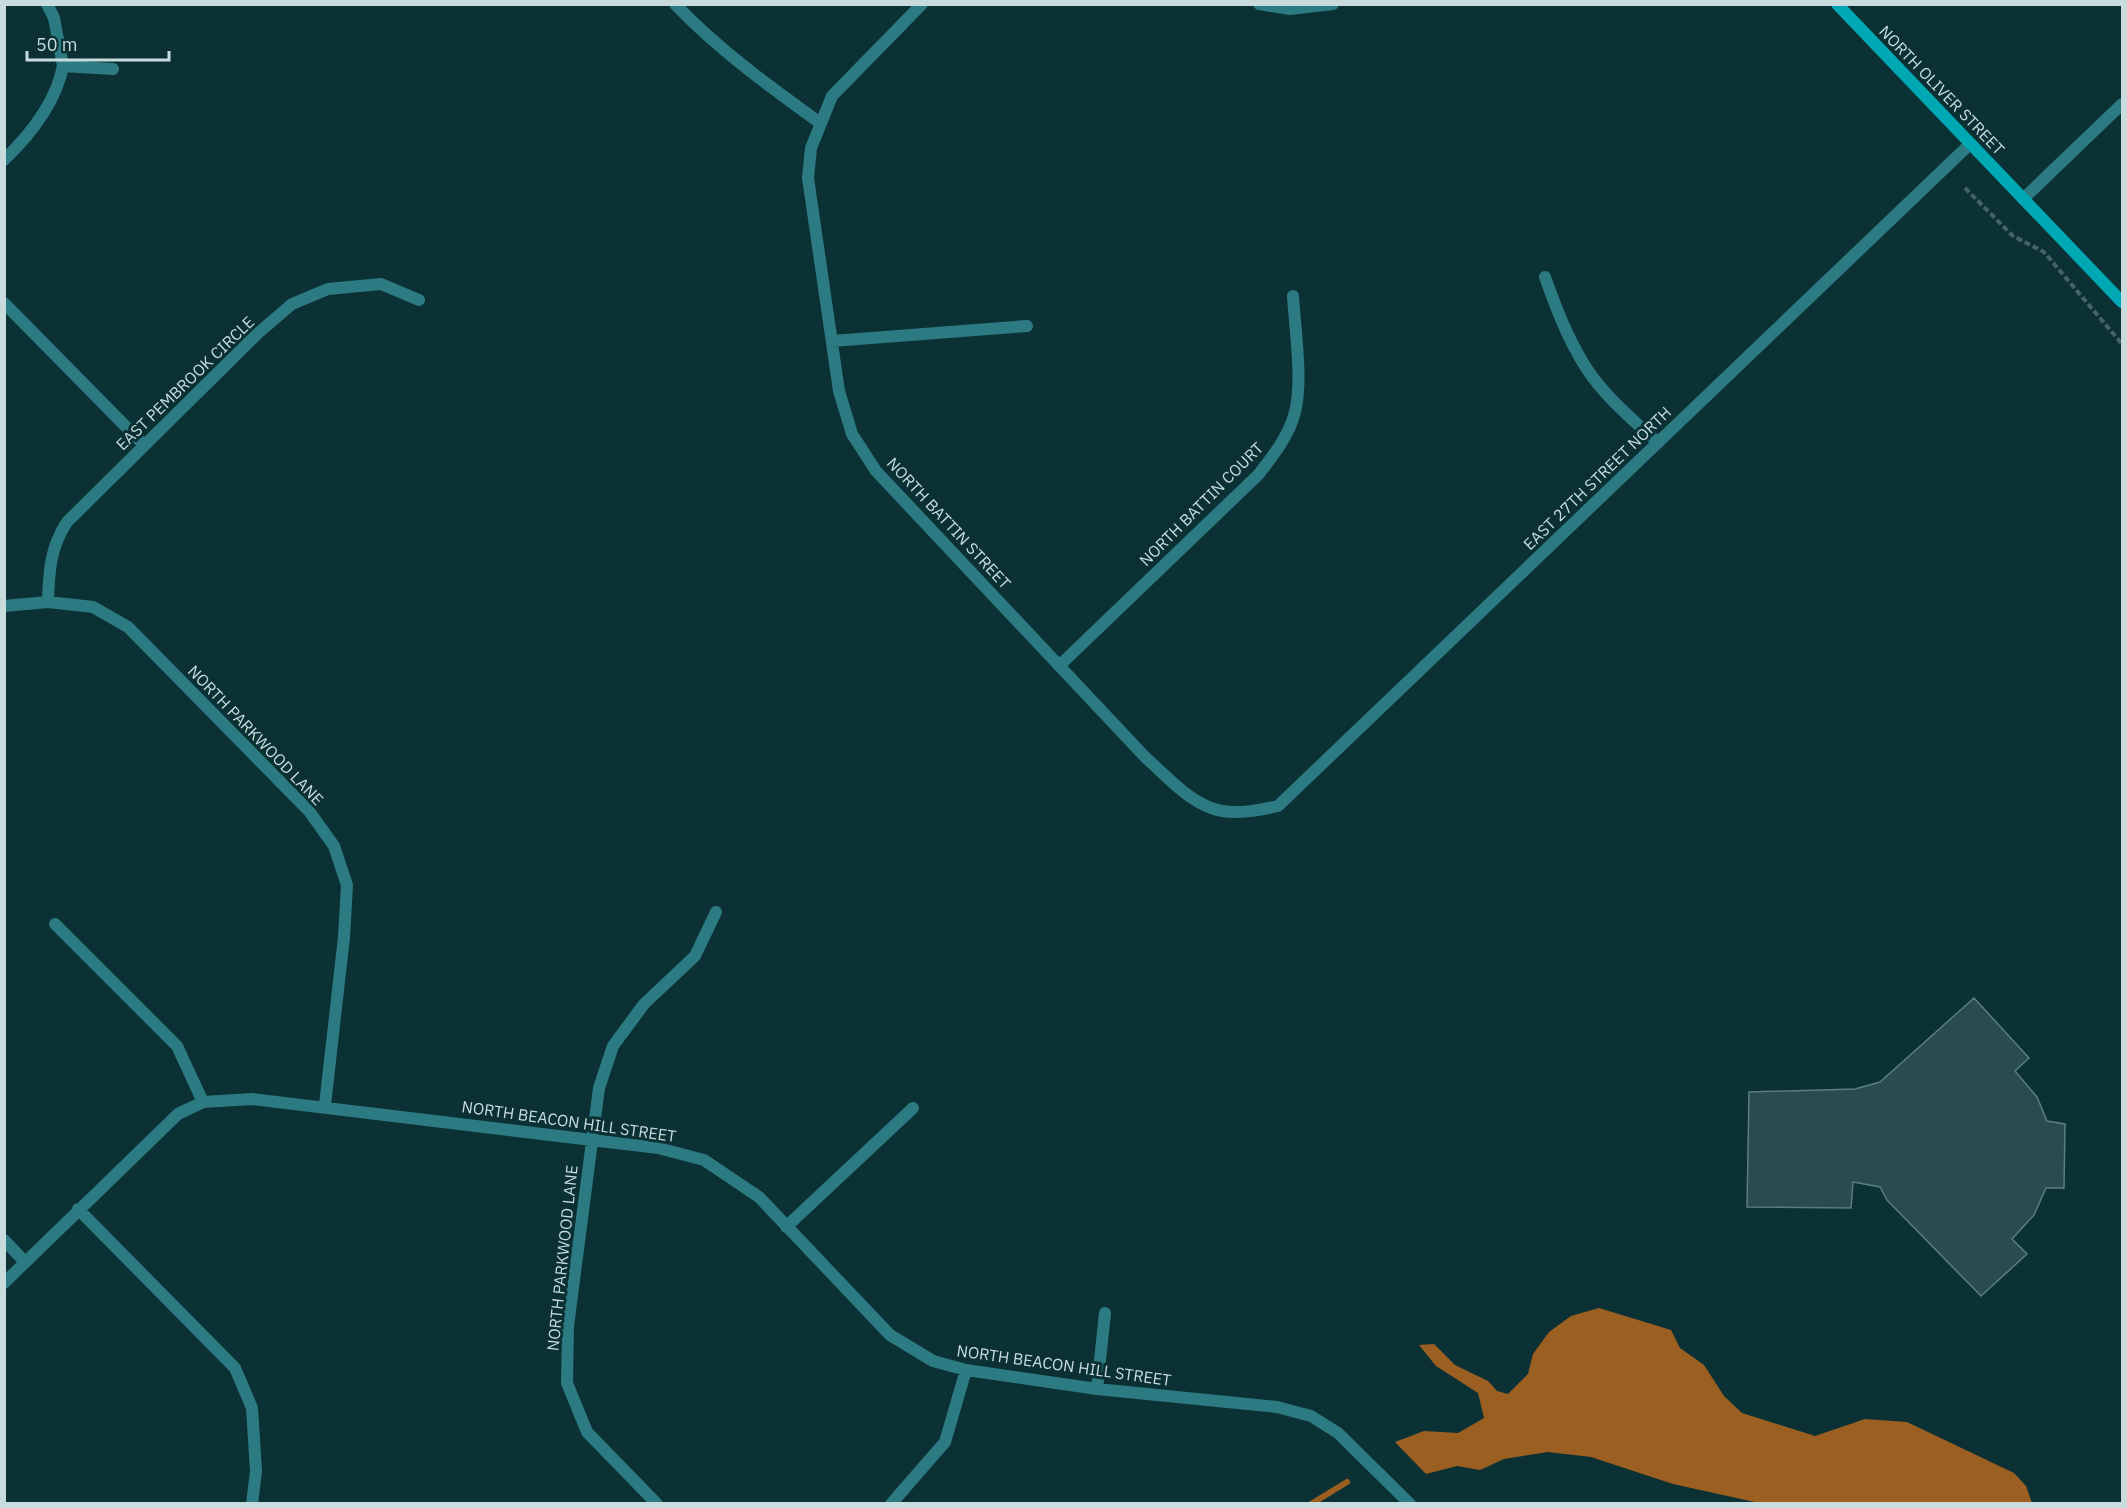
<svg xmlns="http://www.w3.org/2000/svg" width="2127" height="1508" viewBox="0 0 2127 1508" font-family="'IBM Plex Sans',sans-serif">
<rect width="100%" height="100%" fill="#0b3134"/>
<!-- water -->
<path fill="#9b5f22" d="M1599 1308 1671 1330 1680 1348 1704 1365 1724 1396 1742 1413 1815 1436 1865 1419 1907 1422 2014 1473 2026 1486 2032 1503H1759L1673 1484 1591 1457 1548 1452 1504 1459 1480 1470 1457 1466 1426 1474 1395 1442 1424 1431 1458 1433 1484 1418 1478 1393 1436 1366 1419 1345 1434 1344 1455 1365 1488 1381 1497 1391 1508 1394 1528 1374 1533 1354 1549 1332 1571 1316Z"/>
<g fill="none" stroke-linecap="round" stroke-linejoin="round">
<!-- stream -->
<path stroke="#9b5f22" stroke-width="6" d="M1311 1504 1347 1482"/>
</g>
<!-- building -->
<path fill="#294c50" stroke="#597e82" stroke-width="1.5" d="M1974 998 2029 1058 2015 1071 2037 1097 2047 1121 2065 1124 2064 1188H2046L2034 1215 2012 1239 2027 1254 1981 1296 1887 1200 1880 1187 1853 1182 1851 1208 1747 1207 1749 1092 1855 1089 1880 1082Z"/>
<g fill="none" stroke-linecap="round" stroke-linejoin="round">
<!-- path -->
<path stroke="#446467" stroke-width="4" stroke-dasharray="6 3" stroke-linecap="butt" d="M1965 188 2013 236 2044 252 2122 344"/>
<!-- street -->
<path stroke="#2d7b82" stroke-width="12" d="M675 4C719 50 769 86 820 123
M922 4 832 96 811 148 808 178 839 391 852 434 876 471 1146 758C1167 776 1192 806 1222 811 1240 814 1260 810 1278 806L1970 144
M1259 4 1290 9 1333 4
M63 66 113 69
M4 160C30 135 56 102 63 66L54 18 47 4
M2023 199 2122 104
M1545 277C1556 308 1567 337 1585 366 1603 395 1632 419 1658 443
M4 303 144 445
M832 341 1027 326
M48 602C49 571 50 548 67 522L257 334 292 304 328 289 381 284 419 300
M4 606 48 602 93 607 128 627 309 811 334 846 347 885 344 937 325 1105
M1059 666 1258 475C1273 456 1289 436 1295 412 1303 380 1295 330 1293 296
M55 924 177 1046 203 1102
M78 1209 235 1368 252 1408 256 1471 252 1504
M786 1227 913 1108
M4 1240 25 1262
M4 1283 178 1114 203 1102 252 1099 658 1148 704 1160 759 1197 890 1335 933 1361 966 1370 1097 1389 1277 1407 1311 1416 1338 1433 1410 1504
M1097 1389 1105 1313
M657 1504 587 1432 567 1383 568 1326 599 1088 613 1046 644 1004 695 956 716 912
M891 1504 945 1442 966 1370"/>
<!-- secondary -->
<path stroke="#00a8b4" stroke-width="12" d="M1837 4 2122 302"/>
</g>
<g text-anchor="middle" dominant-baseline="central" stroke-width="6" stroke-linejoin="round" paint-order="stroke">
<!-- street labels -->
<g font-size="16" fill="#c8dcdd" stroke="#0b3134">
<text transform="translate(1942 90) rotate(46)">NORTH OLIVER STREET</text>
<text transform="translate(185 383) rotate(-44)">EAST PEMBROOK CIRCLE</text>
<text transform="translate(1597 478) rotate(-44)">EAST 27TH STREET NORTH</text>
<text transform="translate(1201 504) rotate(-45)">NORTH BATTIN COURT</text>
<text transform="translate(949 523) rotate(47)">NORTH BATTIN STREET</text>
<text transform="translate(256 735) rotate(46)">NORTH PARKWOOD LANE</text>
<text transform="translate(569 1121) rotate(8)">NORTH BEACON HILL STREET</text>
<text transform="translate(562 1258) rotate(-84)">NORTH PARKWOOD LANE</text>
<text transform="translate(1064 1365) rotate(8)">NORTH BEACON HILL STREET</text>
</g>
</g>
<!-- border -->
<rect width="2127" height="1508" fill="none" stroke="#c8dcdd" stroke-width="12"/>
<!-- scale -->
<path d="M27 51v9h142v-9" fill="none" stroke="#c8dcdd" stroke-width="3"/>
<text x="36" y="51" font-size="18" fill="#c8dcdd" stroke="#0b3134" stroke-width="4.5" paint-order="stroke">50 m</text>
</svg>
